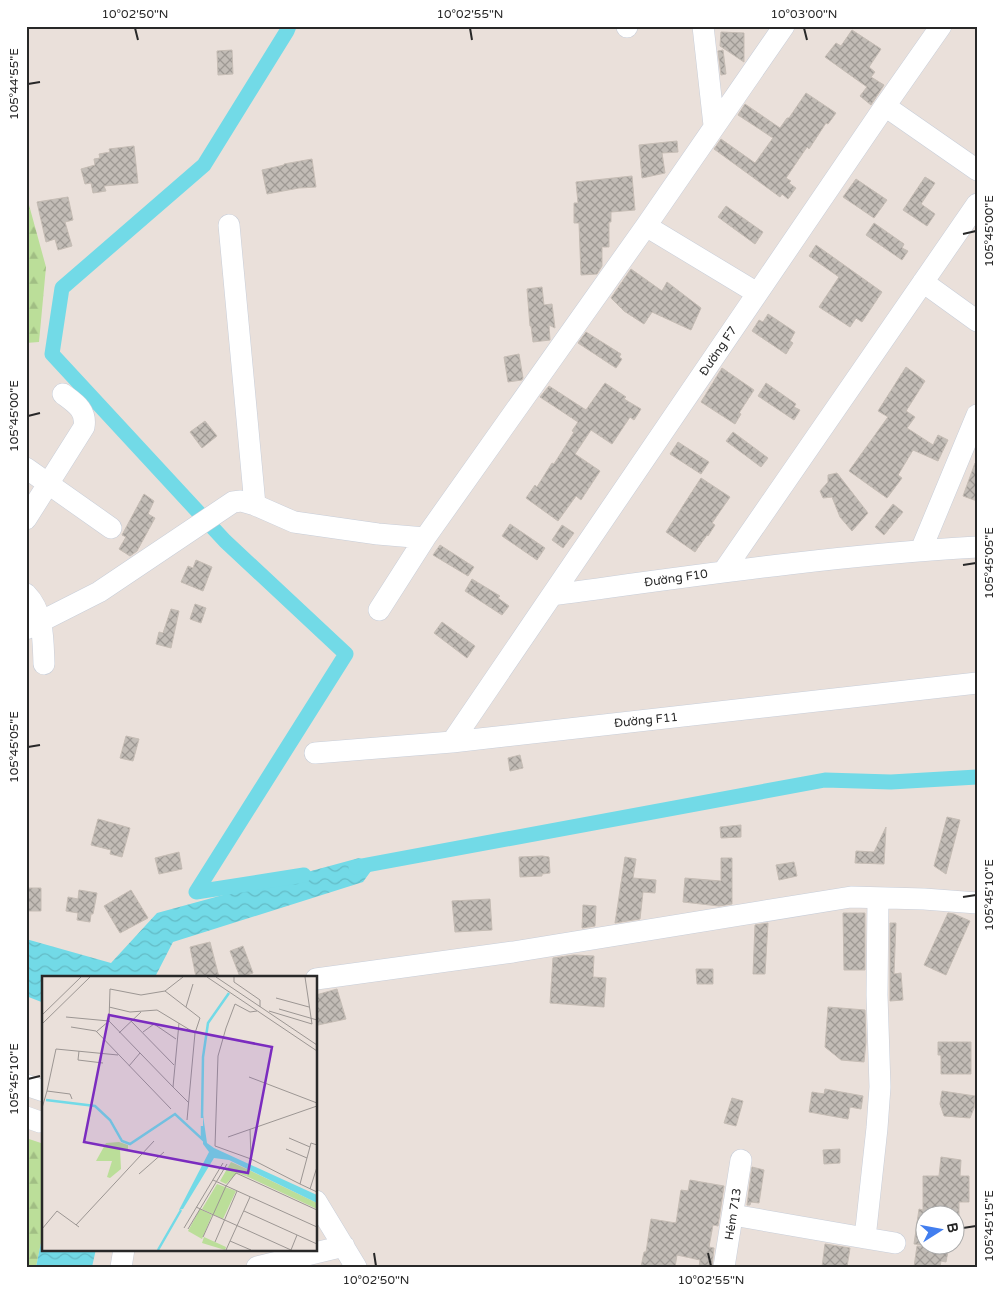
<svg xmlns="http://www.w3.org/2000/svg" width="1003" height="1293" viewBox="0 0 1003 1293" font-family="'Varela Round',sans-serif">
<defs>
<pattern id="forest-firs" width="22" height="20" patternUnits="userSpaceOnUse" patternTransform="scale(1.25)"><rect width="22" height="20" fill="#bbde99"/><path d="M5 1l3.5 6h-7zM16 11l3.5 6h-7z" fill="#a1be84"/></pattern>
<pattern id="water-waves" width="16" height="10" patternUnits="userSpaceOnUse" patternTransform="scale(1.25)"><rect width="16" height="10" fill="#72dae7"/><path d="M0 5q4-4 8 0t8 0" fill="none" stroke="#63bbc6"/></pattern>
<pattern id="building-cross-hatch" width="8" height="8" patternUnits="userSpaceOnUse" patternTransform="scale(1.25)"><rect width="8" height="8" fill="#c2bcb6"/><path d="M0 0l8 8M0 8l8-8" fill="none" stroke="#9e9994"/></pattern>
</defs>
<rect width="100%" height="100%" fill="#eae0da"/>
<!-- forest -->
<path fill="url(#forest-firs)" d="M26 194 46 267 39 342 26 343Z
M26 1138 44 1144V1228L36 1267H26Z"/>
<!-- water -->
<path fill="url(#water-waves)" d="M359 858 376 864 363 882 173 942 155 977H44V1003L26 996V939L111 963 157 913Z
M44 1228V1249H96L92 1267H36Z"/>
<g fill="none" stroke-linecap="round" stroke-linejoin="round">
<!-- canal -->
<path stroke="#72dae7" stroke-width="15" d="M289 26 287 31 204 165 62 288 52 354 225 541 346 654 196 892 304 875
M356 867 825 780 891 782 977 777"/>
</g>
<!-- building -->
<path fill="url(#building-cross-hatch)" stroke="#c5bcb4" d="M852 30 881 49 869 67 875 72 871 77 884 85 871 105 860 96 867 87 825 57 836 43 841 46Z
M721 32 744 33V62L720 46Z
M232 50 233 74 218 75 217 51Z
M723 50 726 74 721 75 718 51Z
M806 93 836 113 828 124 826 123 809 149 807 147 786 178 791 181 789 183 796 188 788 199 782 194 780 197 714 149 721 139 755 163 773 138 738 115 745 104 780 128 787 118H789Z
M677 141 678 152 662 153 665 173 642 178 639 145Z
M134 146 138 183 104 186 106 191 93 193 91 183 85 184 81 169 95 165 94 159 100 158 99 154 110 152 109 149Z
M312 159 316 187 299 188 267 194 262 170 284 165V164Z
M632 176 635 210 611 212V222H609V247H602V266L597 274 581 275 579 223H574V203H578L576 182Z
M925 177 935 183 921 204 935 214 927 226 903 210Z
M856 179 887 200 874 218 843 197Z
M68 197 73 220 65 222 72 246 58 250 55 239 46 242 37 202Z
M726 206 763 232 755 244 718 217Z
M874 223 904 244 902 248 908 251 902 260 866 235Z
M816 245 882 292 862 322 856 318 850 327 819 307 839 277 809 256Z
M631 269 662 291 667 282 701 308 691 330 652 312 644 324 624 311 611 298Z
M542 287 544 305 552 304 555 328 549 325 550 340 533 342 531 326H530L527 289Z
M768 314 795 332 790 341 793 343 786 354 752 331 759 320 763 322Z
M586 332 621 354 619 357 622 359 616 368 578 343Z
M519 354 523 378 522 380 508 382 504 357Z
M906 367 925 381 906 411 915 417 907 428 933 445 938 435 948 440 938 461 913 450 898 475 902 478 887 498 849 471 888 417 878 411Z
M722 368 754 390 739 413 741 414 735 424 701 402Z
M605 383 626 397 624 399 641 409 634 420 630 417 612 444 591 430 575 454 600 471 581 500 576 496 558 521 526 498 535 485 537 487 552 463 554 464 574 432 572 431 578 422 540 397 549 386 586 410Z
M766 383 796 404 794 407 800 410 794 420 758 396Z
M205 421 217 436 202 448 190 432Z
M733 432 768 458 761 467 726 441Z
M678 442 709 462 701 474 670 454Z
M975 463H977V501L963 496Z
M837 473 868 513 852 531 840 517 832 497 823 498 820 491 828 482V475Z
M701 478 730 497 712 523 715 525 708 536 707 535 695 552 666 532Z
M144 494 154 501 148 514 155 518 137 551 130 556 119 549 126 537 122 535Z
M893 504 903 512 884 535 875 527Z
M510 524 545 548 537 560 502 536Z
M562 525 574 533 563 548 552 540Z
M440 545 474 567 468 576 433 555Z
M196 560 212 567 203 591 181 582 188 566 193 568Z
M472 579 500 596 498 598 509 606 502 615 465 591Z
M195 604 206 608 201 623 190 619Z
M171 609 179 611 171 648 156 644 159 632 163 633Z
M442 622 475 646 467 658 434 633Z
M126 736 139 739 133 761 120 758Z
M520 755 523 768 510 771 508 758Z
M947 817 960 820 946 874 934 866Z
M98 819 130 828 122 857 110 854 111 850 91 845Z
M741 825V837L721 838 720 827Z
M886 827 884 864 855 863 856 851 874 852Z
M179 852 182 869 159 874 155 858Z
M542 856 549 857 550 873 542 874V876L520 877 519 857Z
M625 857 636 859 633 878 656 880 655 893 643 892 640 919 615 923Z
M721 858H732V904L719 906 683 902 685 878 721 881Z
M794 862 797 876 779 880 776 865Z
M26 888H41V911H26Z
M79 890 97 893 93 914H91L90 922 77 920 78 913 66 911 68 897 78 899Z
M131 890 148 918 120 933 104 906Z
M490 899 492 930 455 932 452 901Z
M583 905 596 906 595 926 582 928Z
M843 913H865V970H844Z
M948 913 954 914 970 921 946 975 924 965Z
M768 923 765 974H753L755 925Z
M890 923H896L894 974 901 973 903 1000 890 1001Z
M210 942 219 977H196L190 947Z
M243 946 253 973 240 977 230 951Z
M574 955 594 956 593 977 606 978 604 1007 550 1003 553 958Z
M696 969H713V984H697Z
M337 989 346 1019 318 1025 316 1017V995Z
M828 1007 865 1010 866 1042 864 1062 841 1060 825 1047Z
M938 1042H971V1074H941V1055H938Z
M825 1089 863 1096 861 1109 850 1107 848 1119 809 1112 812 1092 824 1094Z
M942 1091 975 1096 974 1108 970 1118 944 1116 940 1104Z
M732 1098 743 1101 736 1126 724 1123Z
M840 1149V1163L824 1164 823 1150Z
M941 1157 961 1160 960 1176H969V1202H959V1216H926V1245L914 1244 919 1209 923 1210V1176H939Z
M752 1167 764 1170 759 1203 751 1202 750 1205H747Z
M690 1180 724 1186 718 1226 713 1225 709 1247 714 1248 712 1267H699L700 1260 677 1255 675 1267H641L644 1252H646L651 1219 676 1223 681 1190 688 1191Z
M825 1244 850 1248 847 1267H822Z
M917 1246H949L946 1262 941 1261 940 1267H914Z"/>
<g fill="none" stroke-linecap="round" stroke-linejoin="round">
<defs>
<path id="minor" d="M627 26V27
M703 26 714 125
M885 106 977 170
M229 225 255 505
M646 226 757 293
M923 282 977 321
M26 468 111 528
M26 519 84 427C87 410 75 403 63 394
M921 550 977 415
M723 572 977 204
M26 594C44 612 43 640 44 664
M552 595 885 106 941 26
M379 610 425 538 646 226 784 26
M26 629 99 592 233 502 241 501 255 505 294 522 378 534 425 538
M452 742 552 595C693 576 835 555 977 547
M315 753 452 742 977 683
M316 979 513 952 851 897 924 899 977 903
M26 1085 44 1091
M26 1117 40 1122
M316 1201 356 1267
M733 1215 865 1238 877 1128 880 1087 877 995 878 898
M865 1238 895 1243
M121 1267 124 1249
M257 1267 344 1246
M724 1267 741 1160"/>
</defs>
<!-- minor casing -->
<use href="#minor" stroke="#c8ced9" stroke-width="22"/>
<!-- minor -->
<use href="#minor" stroke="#fff" stroke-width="21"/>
</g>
<!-- ticks -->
<path fill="none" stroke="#282828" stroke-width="2" d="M135 28 138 40M470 28 472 40M804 28 807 40M28 84 40 82M963 234 976 231M28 416 40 413M963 565 976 563M28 747 40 745M963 897 976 895M28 1079 40 1076M963 1228 976 1226M374 1253 376 1266M708 1253 711 1266"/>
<g text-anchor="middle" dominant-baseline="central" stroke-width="4" stroke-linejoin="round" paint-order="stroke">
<!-- street labels -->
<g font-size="12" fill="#282828" stroke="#fff">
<text transform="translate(718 351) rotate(-56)">Đường F7</text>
<text transform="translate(676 578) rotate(-8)">Đường F10</text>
<text transform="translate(646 720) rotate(-6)">Đường F11</text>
<text transform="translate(733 1214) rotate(-81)">Hẻm 713</text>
</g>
</g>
<!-- overview -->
<g transform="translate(42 976)">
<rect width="275" height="275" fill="#eae0da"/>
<path d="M175 208 194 215 181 243 160 233ZM158 233 170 239 160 263 146 255Z" fill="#bbde99"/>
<path d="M77 166 86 169V173H78L79 193 68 202 65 201 70 185H54L64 167ZM189 186 207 194 204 200 195 197 184 208 178 205ZM162 261 184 271 183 274 160 267Z" fill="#bbde99"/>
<path d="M207 194 275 227V233L204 200Z" fill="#bbde99"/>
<path d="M161 139 165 167 172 172 275 219V227L187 184 172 182 141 233 137 234 167 176 161 168Z" fill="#72dae7"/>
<path fill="none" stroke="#72dae7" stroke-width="2.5" d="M4 124 53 130 68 144 80 165 88 168 133 138 160 163V150M160 142 161 81 166 47 187 17M116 274 139 234"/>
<path fill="none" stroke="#9c9693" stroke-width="1" d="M165 1 275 75M174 1 275 69M192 1V6L218 24V31M123 15 158 42 153 57 145 144M234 22 267 31M67 31 88 36 115 34 153 57M144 31 151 8M237 33 275 44M215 35 208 36 193 28 184 52 176 80 173 170 209 183 258 208M227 35 270 48 263 1M0 39 39 1M24 41 67 45M89 45 132 89M137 47 131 111 147 127M0 48 48 1M29 51 54 55 129 133M54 56 67 45M101 56 112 48 134 63M77 57 99 36M37 75 36 84 61 87M87 90 98 77M207 101 275 127M131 111 67 45 68 13 99 19 123 15 141 1M30 123 28 118 5 115 14 73 76 79M0 132 5 115M208 153 209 183M186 161 275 130M247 162 268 171M275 169 269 167 258 208 275 216M244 173 265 182M97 198 122 176M171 204 275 251M268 213 275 191M154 231 249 274M202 235 275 268M34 249 112 165M142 252 181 187M0 253 15 235 37 251M146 253 185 188M161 261 184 210 194 197 275 234M188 265 209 274M173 266 195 215M184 274 208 221M249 274 255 259"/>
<path fill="#7b2cbf" fill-opacity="0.15" stroke="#7b2cbf" stroke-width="2.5" d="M67 39 230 71 206 197 42 166Z"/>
<rect width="275" height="275" fill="none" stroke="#282828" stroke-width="2.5"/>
</g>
<!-- border -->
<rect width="1003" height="1293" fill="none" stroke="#ffffff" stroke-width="55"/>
<!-- north arrow -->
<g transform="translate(940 1230) rotate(79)"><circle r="24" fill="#ffffff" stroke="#a9a9a9"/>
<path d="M0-4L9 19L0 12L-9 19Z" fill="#427eef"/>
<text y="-8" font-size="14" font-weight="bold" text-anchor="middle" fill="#282828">B</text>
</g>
<rect x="28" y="28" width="948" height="1238" fill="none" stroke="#282828" stroke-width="2"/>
<g font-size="12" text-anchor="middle" fill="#282828">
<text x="135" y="18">10°02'50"N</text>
<text x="470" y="18">10°02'55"N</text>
<text x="804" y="18">10°03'00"N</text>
<text transform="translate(14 84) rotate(-90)" y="4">105°44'55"E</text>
<text transform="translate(989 231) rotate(-90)" y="4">105°45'00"E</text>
<text transform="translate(14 416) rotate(-90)" y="4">105°45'00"E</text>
<text transform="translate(989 563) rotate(-90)" y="4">105°45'05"E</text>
<text transform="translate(14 747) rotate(-90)" y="4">105°45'05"E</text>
<text transform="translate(989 895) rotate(-90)" y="4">105°45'10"E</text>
<text transform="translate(14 1079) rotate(-90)" y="4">105°45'10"E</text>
<text transform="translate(989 1226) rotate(-90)" y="4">105°45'15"E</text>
<text x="376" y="1284">10°02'50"N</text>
<text x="711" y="1284">10°02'55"N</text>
</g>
</svg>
